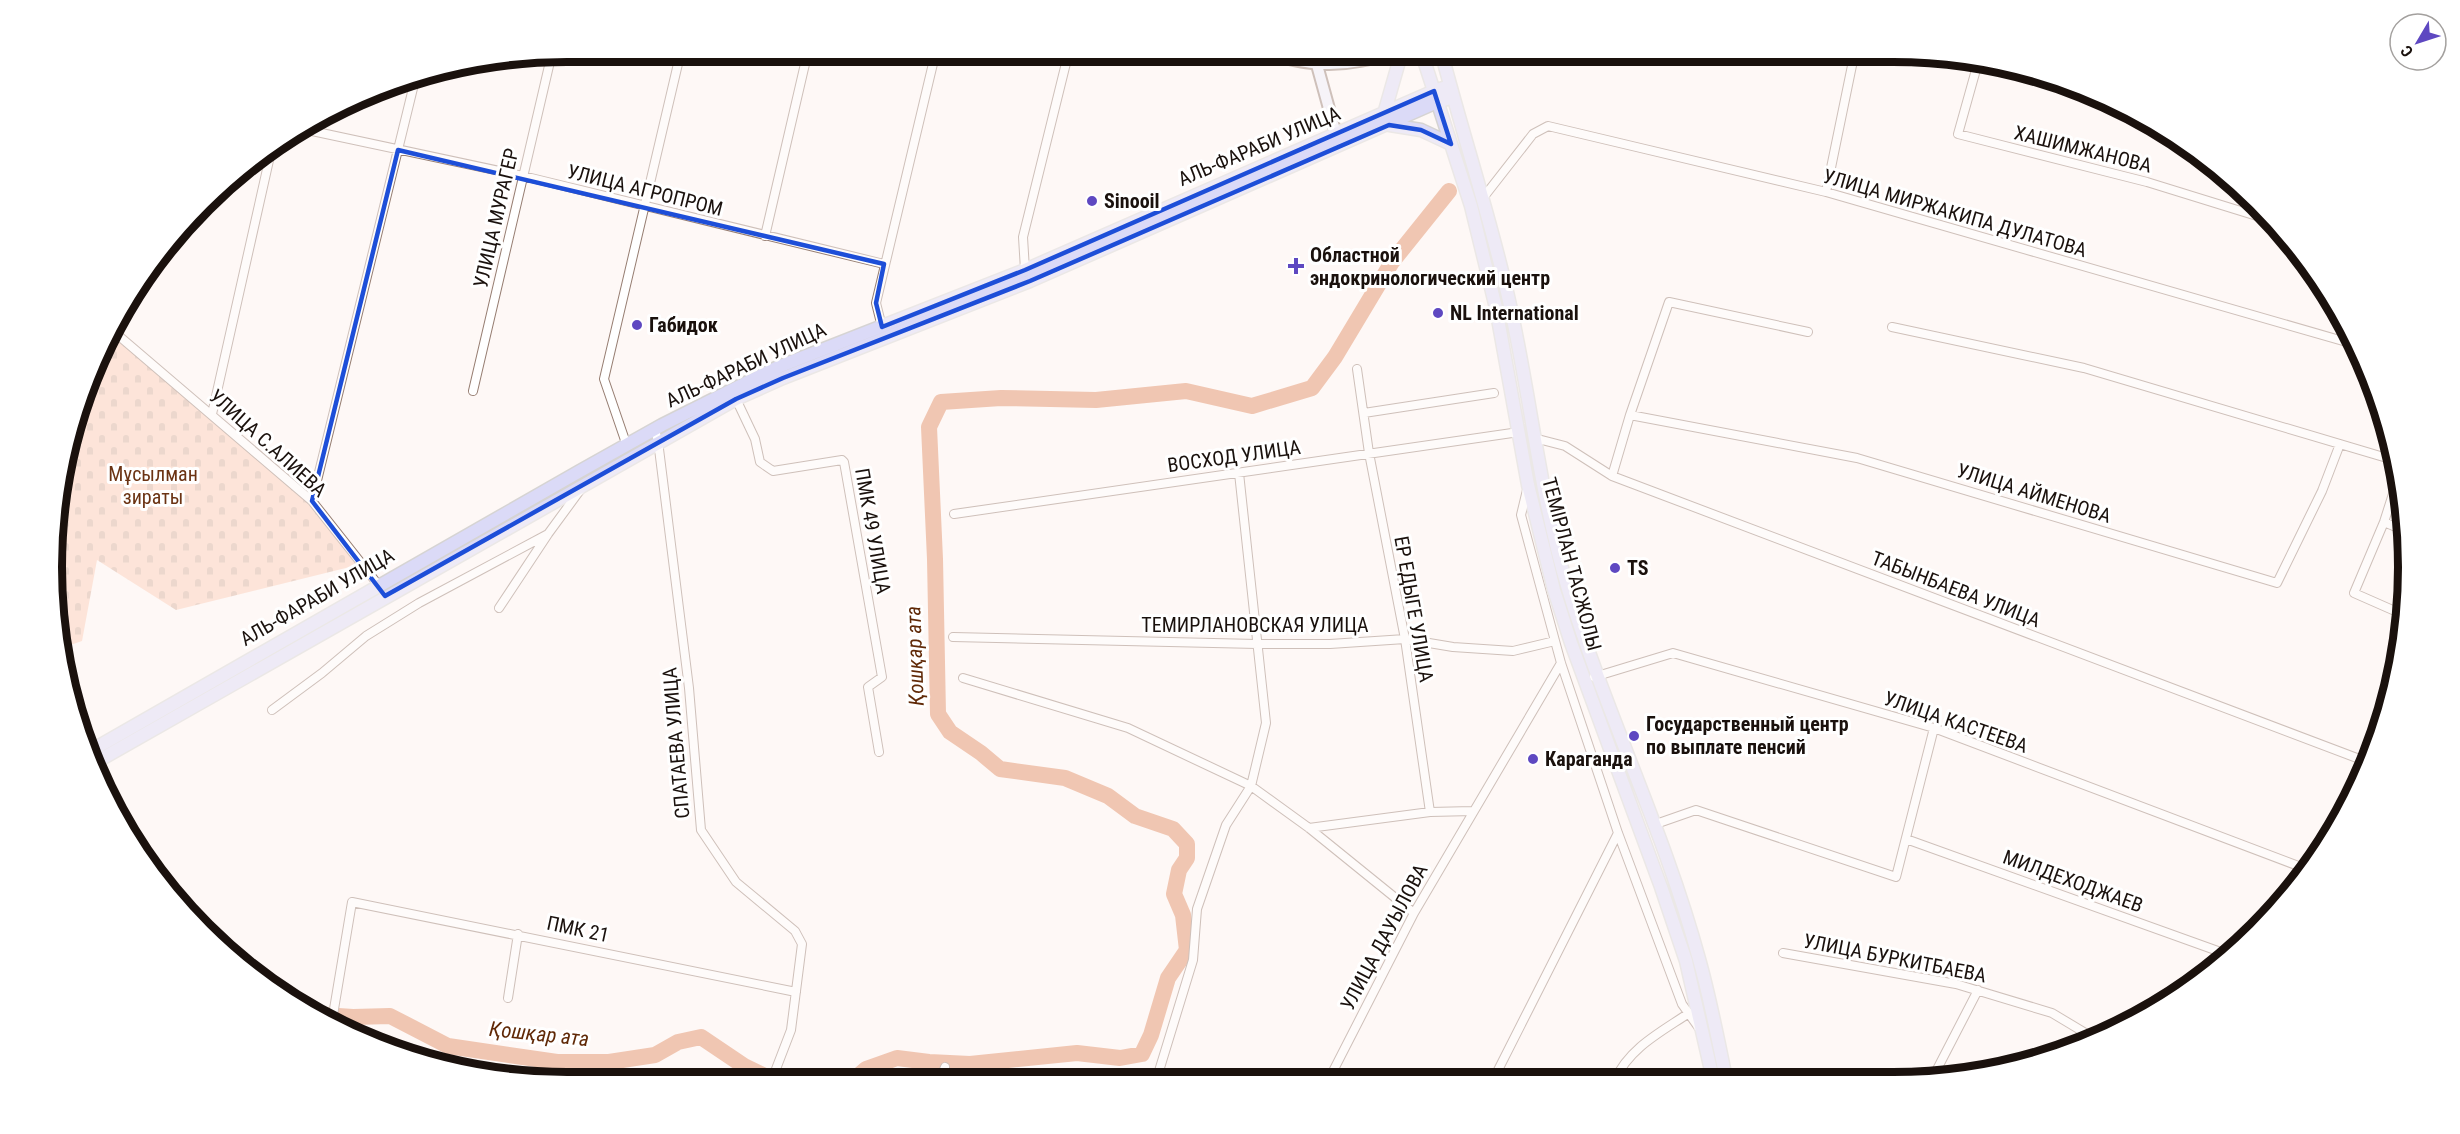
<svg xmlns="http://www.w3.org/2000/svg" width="2460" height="1134" viewBox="0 0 2460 1134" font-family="'Roboto Condensed',sans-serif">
<defs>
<pattern id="cemetery-stones" width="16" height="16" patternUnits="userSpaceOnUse" patternTransform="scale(1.5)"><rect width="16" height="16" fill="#fccdb6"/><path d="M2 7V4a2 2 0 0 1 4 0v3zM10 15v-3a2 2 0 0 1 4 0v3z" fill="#d7af9b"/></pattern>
</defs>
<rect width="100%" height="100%" fill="#fef8f6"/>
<!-- cemetery -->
<path fill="url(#cemetery-stones)" d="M112 330 312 501 366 563 176 610 97 560 82 641 59 649 51 567 61 467Z"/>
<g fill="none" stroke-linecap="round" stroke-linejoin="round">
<!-- river -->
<path stroke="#e18a5f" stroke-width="16" d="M323 1015 353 1017 390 1016 448 1046 557 1062H609L655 1055 678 1042 701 1037 744 1066 777 1082
M851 1082 866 1069 897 1058 929 1062 970 1064 1077 1053 1120 1058 1142 1054 1151 1035 1168 978 1187 950 1183 915 1174 894 1179 870 1187 858V844L1173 829 1135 816 1108 796 1065 778 1000 769 981 753 950 732 938 714 935 559 929 427 941 402 1001 398 1096 400 1186 391 1252 406 1312 388 1335 357 1392 262 1449 191"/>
<defs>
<path id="minor" d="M1979 59 1958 134 2147 182 2273 221
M298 128 523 176 884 264
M1826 192 1855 51
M1483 198 1533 134 1548 126 1826 192 2357 345
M765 236 808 51
M1025 270 1023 237 1069 51
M882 327 876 303 936 51
M1892 327 2084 368 2397 461
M112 330 312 501 380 587
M1357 369 1369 453 1405 639 1430 812 1473 811
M473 391 552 53
M736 399 755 439 760 462 773 471 842 460 844 462 882 677 868 687 879 752
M1364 413 1494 393
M212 414 272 147
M1630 415 1857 458 2277 583 2322 491 2340 444
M655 430 658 441 689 688 701 830 736 882 795 931 802 944 791 1030 771 1082
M1534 438 1565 446 1612 476 2370 763
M627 446 604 379 681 51
M2400 472 2384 522 2354 593 2404 615
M1612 476 1630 415 1669 302 1808 332
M1527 490 1521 515 1561 663 1618 833 1682 1004 1699 1028
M312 501 416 76
M954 514 1519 432
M2384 522 2405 531
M499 608 548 534 581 489
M953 637 1257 644H1330L1405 639 1453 647 1513 651 1555 641
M1594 677 1673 653 1934 728 2309 870
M963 678 1128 728 1251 786 1309 828 1414 913
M272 710 322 673 366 636 419 603 548 534
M1653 825 1696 810 1896 877 1934 728
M1309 828 1430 812
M1906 839 2229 955
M1783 953 1956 984 2052 1013 2097 1040
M508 998 518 934
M332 1021 352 902 796 992
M1159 1071 1175 1081
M1932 1079 1978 990
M1493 1080 1618 833
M1615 1080C1629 1048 1661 1032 1689 1013
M1143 1081 1159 1071 1193 960 1197 909 1226 825 1251 786 1266 723 1239 473
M1328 1081 1414 913 1561 663
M939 1082 945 1067"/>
<path id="secondary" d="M1254 51C1294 60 1319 69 1360 61 1371 59 1381 57 1391 51
M1317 65 1336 134"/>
<path id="primary" d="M1421 51 1471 206 1496 308 1528 485 1554 590 1571 643 1661 887 1686 961 1713 1079
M1441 51C1463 136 1491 219 1510 305 1531 400 1540 496 1568 589 1606 714 1665 833 1699 959 1710 998 1718 1039 1726 1079
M1384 114 1402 51
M1390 125 1421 130 1451 144
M92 750 580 471 662 425 778 367 1025 270 1434 91 1450 86
M96 762 736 399 783 378 1030 281 1437 102 1453 97"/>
</defs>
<!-- minor casing -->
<use href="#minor" stroke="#967d71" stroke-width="10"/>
<!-- secondary casing -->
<use href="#secondary" stroke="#967d71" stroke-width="14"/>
<!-- primary casing -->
<use href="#primary" stroke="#d6d4d3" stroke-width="15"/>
<!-- minor -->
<use href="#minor" stroke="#fff" stroke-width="8"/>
<!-- secondary -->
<use href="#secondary" stroke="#ededfb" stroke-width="10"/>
<!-- primary -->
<use href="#primary" stroke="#dbdaf7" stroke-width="12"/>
</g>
<!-- marked area -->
<path d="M0 0H2460V1134H0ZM1434 91 1451 144 1421 130 1389 125 1030 281 783 378 736 399 385 596 312 501 398 150 884 264 876 303 882 327 1025 270Z" fill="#fef8f6" fill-opacity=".55" fill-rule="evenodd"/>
<path fill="none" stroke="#1d4ed8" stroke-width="4.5" stroke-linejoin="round" d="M1434 91 1451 144 1421 130 1389 125 1030 281 783 378 736 399 385 596 312 501 398 150 884 264 876 303 882 327 1025 270Z"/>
<!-- markers -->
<g fill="#5e48c1" stroke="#fff" stroke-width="2">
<circle cx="1092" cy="201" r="6"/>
<path d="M1293 257h6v6h6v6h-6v6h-6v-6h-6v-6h6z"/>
<circle cx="1438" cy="313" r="6"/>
<circle cx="637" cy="325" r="6"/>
<circle cx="1615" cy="568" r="6"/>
<circle cx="1634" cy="736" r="6"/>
<circle cx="1533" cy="759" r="6"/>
</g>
<g text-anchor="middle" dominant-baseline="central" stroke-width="6" stroke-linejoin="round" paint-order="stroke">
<!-- street labels -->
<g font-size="20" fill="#1a110d" stroke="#fff">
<text transform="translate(1259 146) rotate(-23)">АЛЬ-ФАРАБИ УЛИЦА</text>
<text transform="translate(2083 149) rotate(14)">ХАШИМЖАНОВА</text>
<text transform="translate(645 190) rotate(14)">УЛИЦА АГРОПРОМ</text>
<text transform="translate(1955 213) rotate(16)">УЛИЦА МИРЖАКИПА ДУЛАТОВА</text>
<text transform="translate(496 218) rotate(-77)">УЛИЦА МУРАГЕР</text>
<text transform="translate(746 365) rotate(-25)">АЛЬ-ФАРАБИ УЛИЦА</text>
<text transform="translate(268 443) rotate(42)">УЛИЦА С.АЛИЕВА</text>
<text transform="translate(1234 456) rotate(-8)">ВОСХОД УЛИЦА</text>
<text transform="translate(2034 493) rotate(17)">УЛИЦА АЙМЕНОВА</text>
<text transform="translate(873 531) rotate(80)">ПМК 49 УЛИЦА</text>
<text transform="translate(1572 564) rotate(75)">ТЕМІРЛАН ТАСЖОЛЫ</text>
<text transform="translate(1956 589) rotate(21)">ТАБЫНБАЕВА УЛИЦА</text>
<text transform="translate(317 597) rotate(-30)">АЛЬ-ФАРАБИ УЛИЦА</text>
<text transform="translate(1414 609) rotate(80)">ЕР ЕДЫГЕ УЛИЦА</text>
<text x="1255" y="625">ТЕМИРЛАНОВСКАЯ УЛИЦА</text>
<text transform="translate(1956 722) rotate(19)">УЛИЦА КАСТЕЕВА</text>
<text transform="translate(676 743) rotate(-95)">СПАТАЕВА УЛИЦА</text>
<text transform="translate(2073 881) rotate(20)">МИЛДЕХОДЖАЕВ</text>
<text transform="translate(578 929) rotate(12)">ПМК 21</text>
<text transform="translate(1384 937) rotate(-62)">УЛИЦА ДАУЫЛОВА</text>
<text transform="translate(1895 958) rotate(11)">УЛИЦА БУРКИТБАЕВА</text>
</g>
<!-- poi labels -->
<g font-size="20" font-weight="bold" fill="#1a110d" stroke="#fff" text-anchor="start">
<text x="1104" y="201">Sinooil</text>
<text x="1310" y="255">Областной<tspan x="1310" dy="23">эндокринологический центр</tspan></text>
<text x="1450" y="313">NL International</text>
<text x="649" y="325">Габидок</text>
<text x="1627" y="568">TS</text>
<text x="1646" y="724">Государственный центр<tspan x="1646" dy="23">по выплате пенсий</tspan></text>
<text x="1545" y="759">Караганда</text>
</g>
<!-- park labels -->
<g font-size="20" fill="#6b3313" stroke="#fff">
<text x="153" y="474">Мұсылман<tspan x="153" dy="23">зираты</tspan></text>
</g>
<!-- water labels -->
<g font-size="21" font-style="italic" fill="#602907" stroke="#fff">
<text transform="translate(915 656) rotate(-92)">Қошқар ата</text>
<text transform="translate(539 1034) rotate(6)">Қошқар ата</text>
</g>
</g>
<!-- crop -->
<path d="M0 0H2460V1134H0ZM567 62H1893A505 505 0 0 1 2398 567V567A505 505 0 0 1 1893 1072H567A505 505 0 0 1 62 567V567A505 505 0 0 1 567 62Z" fill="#fff" fill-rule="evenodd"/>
<path fill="none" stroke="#1a110d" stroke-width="8" d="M567 62H1893A505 505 0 0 1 2398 567V567A505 505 0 0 1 1893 1072H567A505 505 0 0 1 62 567V567A505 505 0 0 1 567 62Z"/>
<!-- north arrow -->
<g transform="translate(2418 42) rotate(231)"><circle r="28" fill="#ffffff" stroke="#a3a09e" stroke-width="1.5"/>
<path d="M0-4.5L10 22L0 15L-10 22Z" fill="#5e48c1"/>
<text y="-9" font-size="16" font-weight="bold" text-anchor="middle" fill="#1a110d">С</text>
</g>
</svg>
